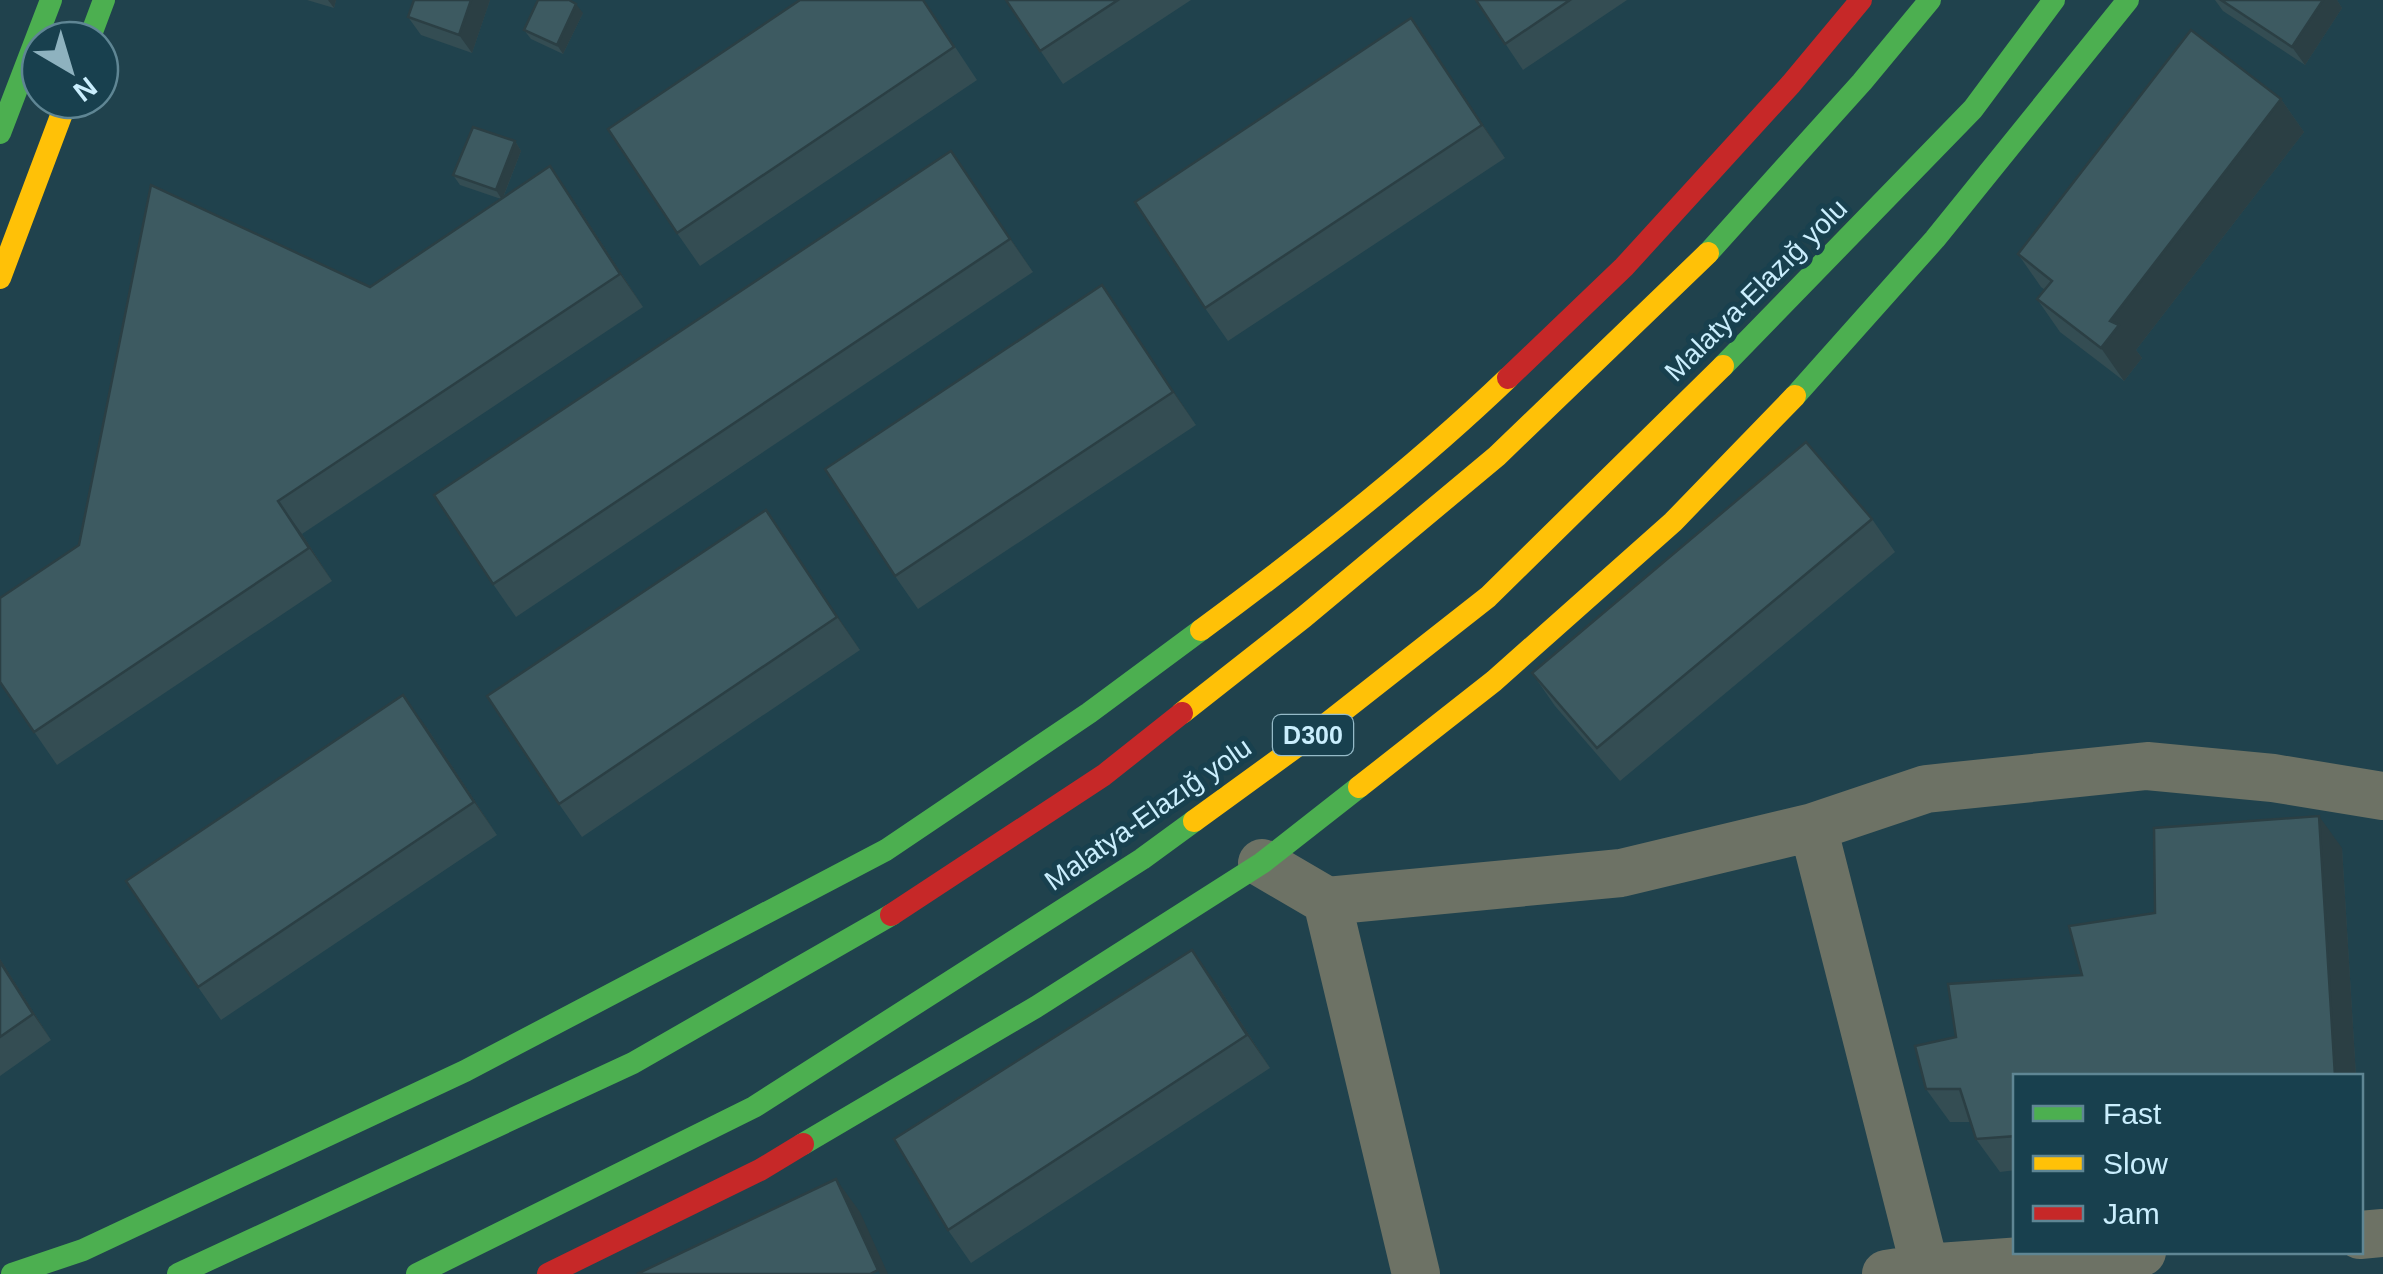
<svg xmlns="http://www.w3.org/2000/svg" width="2383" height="1274" viewBox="0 0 2383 1274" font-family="Helvetica,sans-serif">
<rect width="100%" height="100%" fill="#20424d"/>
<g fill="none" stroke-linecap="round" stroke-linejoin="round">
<!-- street -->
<path stroke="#6d7265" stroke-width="48" d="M1813 827 1925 1268
M1262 863 1327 901 1621 873 1813 827 1926 789 2147 766 2273 778 2383 796
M1327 901 1416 1274
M2360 1235 2383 1233
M1886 1274 1925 1268 2142 1252"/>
<!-- fast -->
<path stroke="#4caf50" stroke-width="22" d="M89 40 104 0
M0 133 51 0
M1708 253 1862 82 1930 0
M1723 366 1973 109 2054 0
M1795 396 1935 239 2128 0
M803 1144 1036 1007 1262 863 1359 787
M12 1274 83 1250 465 1071 886 850 1089 713 1201 630
M178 1274 633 1063 891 915
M417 1274 754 1107 1142 859 1194 821"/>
<!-- slow -->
<path stroke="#ffc107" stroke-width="22" d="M0 278 67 100
M1201 630C1307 552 1413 469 1508 378
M1182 713 1304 617 1497 456 1708 253
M1359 787 1494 681 1673 522 1795 396
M1194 821 1311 736 1488 597 1723 366"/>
<!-- jam -->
<path stroke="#c62828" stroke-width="22" d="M1508 378 1624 267 1791 84 1861 0
M891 915 1104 775 1182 713
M548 1274 760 1170 803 1144"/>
</g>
<!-- wall -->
<path fill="#344d53" d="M307 0H336L334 8Z
M414 0H490L472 53 421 35 408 17Z
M924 0 977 80 700 266 677 233Z
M1006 0H1191L1063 84Z
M1476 0H1627L1523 70Z
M2215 0H2337L2342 8 2305 65 2223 11Z
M583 13 563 54 531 39 524 30Z
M1434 51 1505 158 1228 341 1205 308Z
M2281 99 2304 132 2136 350 2142 358 2124 381 2060 332 2037 299 2045 290 2041 287 2018 254Z
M515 141 521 151 503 198 573 199 643 307 302 534 332 581 57 765 0 682 79 545 370 287 501 199 460 185 453 175Z
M951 151 1033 272 516 617 493 584Z
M1102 285 1196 425 918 609 895 576Z
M766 510 860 650 582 837 559 804Z
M1872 519 1895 552 1620 781 1555 706 1532 673Z
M427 728 497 835 221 1020 198 987Z
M2342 848 2356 1076H2016V1170L2000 1172 1976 1139 1971 1122H1950L1926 1089 1956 1037 2082 975 2155 913Z
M0 959 51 1040 0 1076Z
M1216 983 1270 1068 971 1263 948 1230Z"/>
<!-- shaded-wall -->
<path fill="#2b3f44" d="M328 0H336L334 8Z
M471 0H490L472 53 459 35Z
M2323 0H2337L2342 8 2305 65 2292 47Z
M576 4 583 13 563 54 557 45Z
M1411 18 1434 51 1505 158 1482 125Z
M2281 99 2304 132 2136 350 2142 358 2124 381 2101 348 2110 321Z
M515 141 521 151 502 200 496 190Z
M951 151 974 184 1033 272 1010 239Z
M550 166 573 199 643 307 620 274Z
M1102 285 1125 318 1196 425 1173 392Z
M278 501 302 534 332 581 309 548Z
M766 510 789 543 860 650 837 617Z
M403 695 427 728 497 835 474 802Z
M2319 816 2342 848 2356 1076H2335Z
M1192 950 1216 983 1270 1068 1247 1035Z
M0 959 51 1040 33 1014 0 962Z
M836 1179 860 1212 888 1274H880L878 1270Z"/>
<!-- building -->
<path fill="#3d5a61" stroke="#2b3f44" stroke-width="2.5" d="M414 0H471L459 35 408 17Z
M538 0H569L576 4 557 45 524 30Z
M800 0H923L954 47 677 233 608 129Z
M1006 0H1118L1040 51Z
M1476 0H1570L1505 44Z
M2221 0H2323L2292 47Z
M1411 18 1482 125 1205 308 1135 202Z
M2191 30 2281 99 2110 321 2119 325 2101 348 2037 299 2052 281 2018 254Z
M473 127 515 141 496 190 453 175Z
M951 151 1010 239 493 584 434 495Z
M550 166 620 274 278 501 309 548 34 732 0 682V598L79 545 151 185 370 287Z
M1102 285 1173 392 895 576 825 469Z
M1806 442 1872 519 1597 748 1532 673Z
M766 510 837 617 559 804 487 696Z
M403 695 474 802 198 987 126 881Z
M2319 816 2335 1076H2016V1136L1976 1139 1960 1089H1926L1915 1046 1956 1037 1948 984 2082 975 2069 926 2155 913 2154 828Z
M1192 950 1247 1035 948 1230 894 1139Z
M0 962 33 1014 0 1037Z
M836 1179 878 1270 870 1274H637Z"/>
<g text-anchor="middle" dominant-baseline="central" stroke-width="10" stroke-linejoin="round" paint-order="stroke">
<!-- shield labels -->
<rect fill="#18404e" stroke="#95bac8" stroke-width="2.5" x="1273" y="715" width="80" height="40" rx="8"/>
<g font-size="25" font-weight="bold" fill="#caeefd">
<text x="1313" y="735">D300</text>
</g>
<!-- street labels -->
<g font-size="28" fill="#caeefd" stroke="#18404e">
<text transform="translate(1756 290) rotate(-45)">Malatya-Elazığ yolu</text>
<text transform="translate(1148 814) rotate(-35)">Malatya-Elazığ yolu</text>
</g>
</g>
<!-- legend -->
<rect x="2013" y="1074" width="350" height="180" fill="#18404e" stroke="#5f8694" stroke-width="2.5"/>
<rect x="2033" y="1106" width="50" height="15" fill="#4caf50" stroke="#5f8694" stroke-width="2.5"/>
<text x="2103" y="1124" font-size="30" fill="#caeefd">Fast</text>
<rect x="2033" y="1156" width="50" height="15" fill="#ffc107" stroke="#5f8694" stroke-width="2.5"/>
<text x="2103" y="1174" font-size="30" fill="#caeefd">Slow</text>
<rect x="2033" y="1206" width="50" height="15" fill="#c62828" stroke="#5f8694" stroke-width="2.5"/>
<text x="2103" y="1224" font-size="30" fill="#caeefd">Jam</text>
<!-- north arrow -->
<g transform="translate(70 70) rotate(142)"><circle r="48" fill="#18404e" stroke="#5f8694" stroke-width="2.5"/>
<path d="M0-8L18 38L0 25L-18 38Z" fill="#8eb2bf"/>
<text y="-15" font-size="28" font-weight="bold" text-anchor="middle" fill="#caeefd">N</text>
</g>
</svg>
